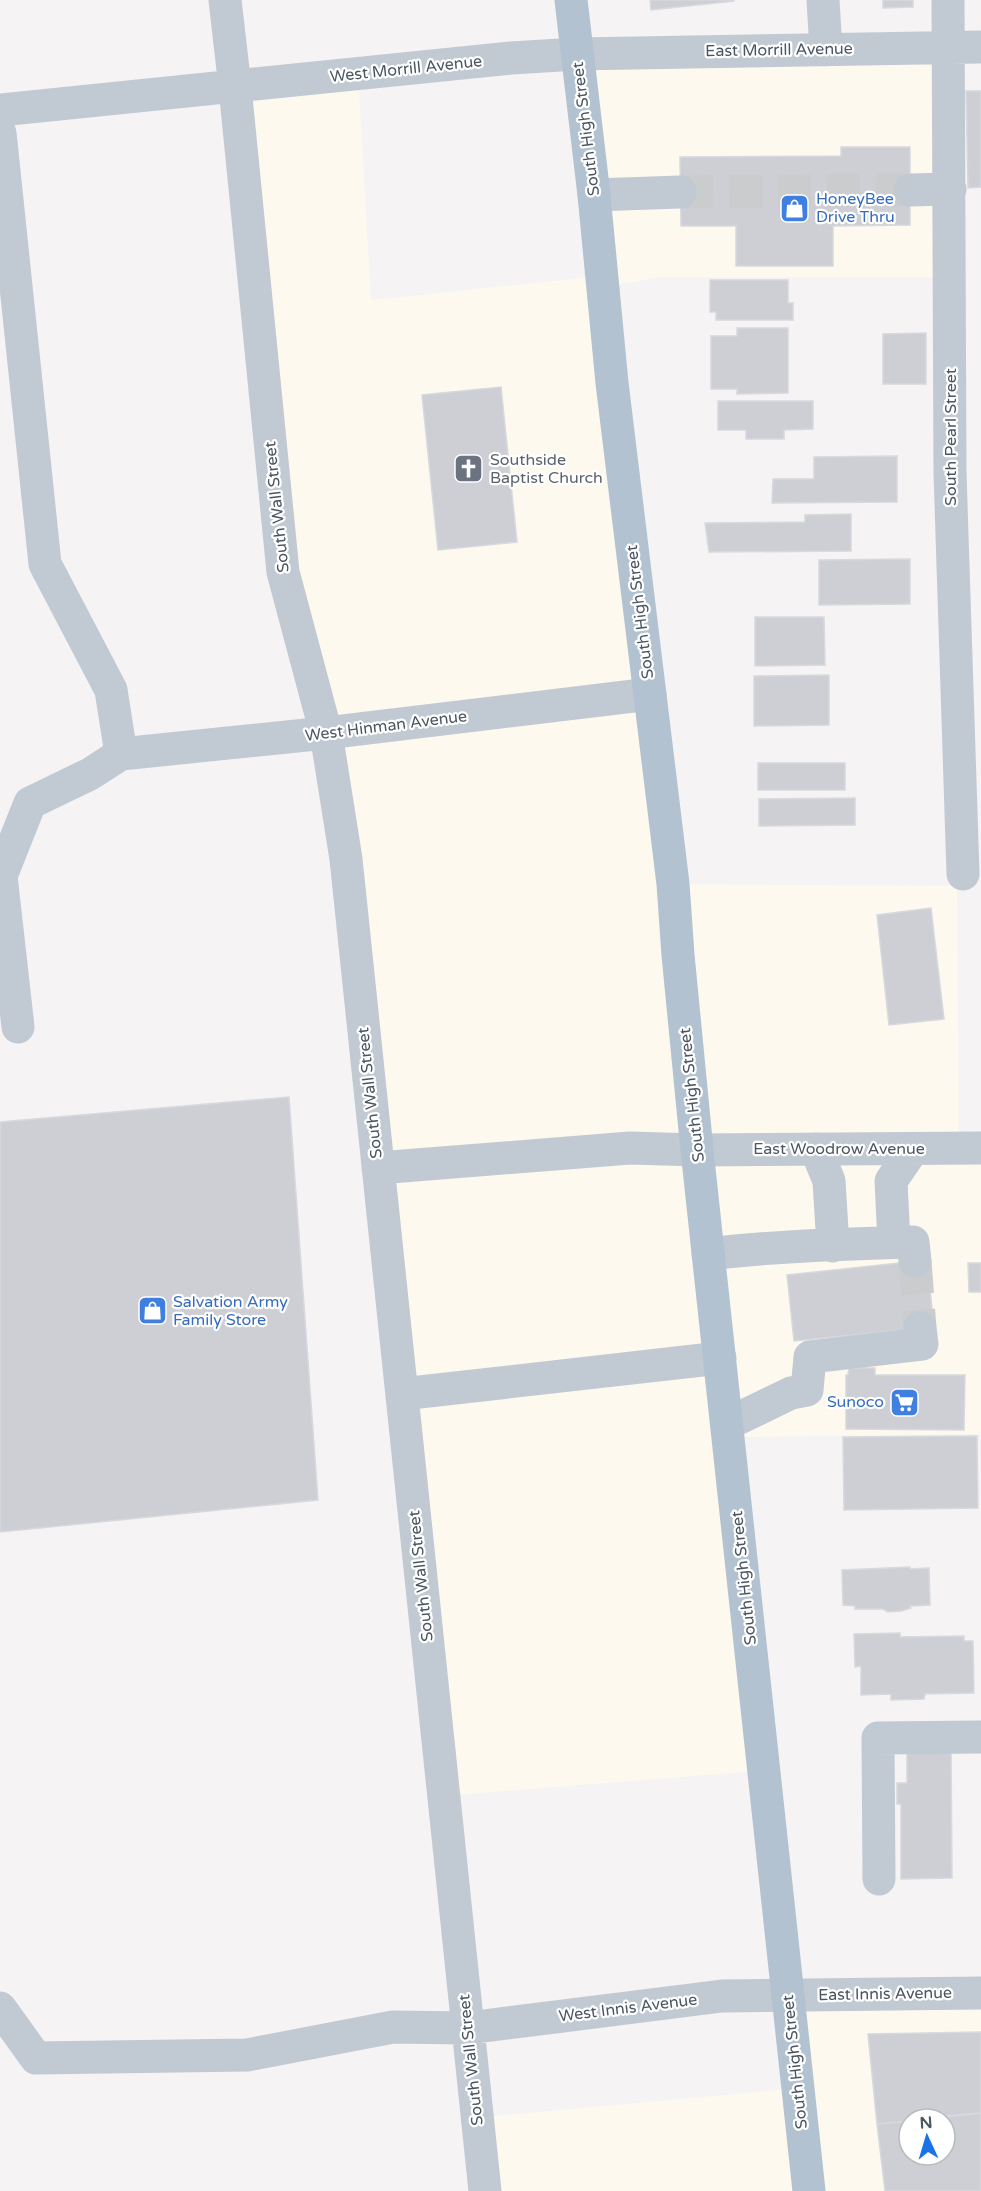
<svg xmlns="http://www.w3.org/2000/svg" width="981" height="2191" viewBox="0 0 981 2191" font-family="'Varela Round',sans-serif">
<rect width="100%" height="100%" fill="#f5f3f3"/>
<!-- commercial -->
<path fill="#fdf9ef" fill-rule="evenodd" d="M948 54 947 277H659L603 288 673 884 957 886 959 1137 981 1140V1434L734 1437 769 1770 443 1796 237 84 358 70 371 300 602 276 576 57Z
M786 1984 981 1987V2191H472L473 2118 798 2088ZM909 2119H945V2155H909Z"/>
<!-- building -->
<path fill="#cdcfd5" stroke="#d7d9de" stroke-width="1.5" d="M650 0H734V1L651 10Z
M883 0H913V7L883 8Z
M966 91H981V187L968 188Z
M841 147H910V225L833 226V266H736V226H681L680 157 841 156Z
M710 280H788V303H793V320H716V312H710Z
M737 328H788V393L737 394V389H711V336H737Z
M926 333V384H883V334Z
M501 387 517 542 438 550 422 395Z
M718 401H813V429L784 430V439H746V430H718Z
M897 456V502L772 503 773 479H814V457Z
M851 514V551L709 552 705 523 805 522V515Z
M910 559V604L819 605V560Z
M755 617H824L825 665 755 666Z
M829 675V725L754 726V676Z
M758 763H845V790H758Z
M855 798V825L759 826V799Z
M931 908 944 1019 889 1025 877 915Z
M289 1097 318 1500 0 1532V1122Z
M927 1260 934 1327 794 1341 787 1275Z
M968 1263H981V1292H969Z
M849 1368H875V1375H965L964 1430 846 1429V1375H848Z
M977 1436 978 1508 844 1510 843 1437Z
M910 1567V1569L929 1568 930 1605 910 1606 911 1608 901 1611 888 1612 883 1609H855V1606L843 1605 842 1570Z
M900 1633V1637L964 1636V1641H973L974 1693 925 1694 924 1699 891 1700V1694L861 1695V1666L855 1667 854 1634Z
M907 1746H951L952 1878 901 1879V1804H897V1783H907Z
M981 2032V2113L909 2119V2121L877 2124 868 2034Z
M981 2113V2191H885L877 2124 909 2121V2155H945V2119H926Z"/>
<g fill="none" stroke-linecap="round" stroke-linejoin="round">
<!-- minor-tunnel -->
<path stroke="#caccce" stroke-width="33" stroke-dasharray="33 16" stroke-linecap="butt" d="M680 192 910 190
M915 1261 920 1328"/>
<!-- minor -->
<path stroke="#c1cad2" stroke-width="33" d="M225 0 235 87 283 572 326 733 346 859 485 2191
M823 0 826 50
M948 0 950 473 963 874
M0 110 511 58 577 54 981 47
M0 133 45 564 111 690 121 754
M910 190 950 189
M594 195 680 192
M18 1027 1 876 30 803 90 774 121 754 326 733 650 694
M816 1149 829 1181 833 1246
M378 1168 630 1148 697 1150 981 1148
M894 1242 891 1181 913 1149
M708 1254C776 1246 845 1244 913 1242L915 1261
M402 1394 720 1358
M727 1424 791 1393 807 1390 810 1357 922 1344 920 1328
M879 1879 878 1738 981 1737
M0 2008 36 2058 247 2055 393 2027 468 2028 722 1996 981 1993"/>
<!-- major -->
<path stroke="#b3c2d1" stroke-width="33" d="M571 0 594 195 612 383 673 884 678 955 697 1150 809 2191"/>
</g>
<!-- icons -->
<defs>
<symbol id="shop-square" viewBox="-11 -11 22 22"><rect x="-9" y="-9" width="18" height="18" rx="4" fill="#3f7fe0" stroke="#fff"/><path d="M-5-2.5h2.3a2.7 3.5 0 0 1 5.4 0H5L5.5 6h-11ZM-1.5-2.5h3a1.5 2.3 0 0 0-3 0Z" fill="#fff"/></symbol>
<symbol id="church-square" viewBox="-11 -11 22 22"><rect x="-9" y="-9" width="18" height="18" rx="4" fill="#6b7280" stroke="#fff"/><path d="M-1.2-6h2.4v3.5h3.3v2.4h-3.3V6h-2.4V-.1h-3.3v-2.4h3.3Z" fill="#fff"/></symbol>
<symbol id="supermarket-square" viewBox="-11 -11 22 22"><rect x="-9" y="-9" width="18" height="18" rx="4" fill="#3f7fe0" stroke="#fff"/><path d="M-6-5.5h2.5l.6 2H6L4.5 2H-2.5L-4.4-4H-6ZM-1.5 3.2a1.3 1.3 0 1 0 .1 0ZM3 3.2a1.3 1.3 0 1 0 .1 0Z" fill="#fff"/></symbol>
</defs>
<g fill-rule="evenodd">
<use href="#shop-square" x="778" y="192" width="33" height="33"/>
<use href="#church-square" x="452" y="452" width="33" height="33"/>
<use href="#shop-square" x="136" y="1294" width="33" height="33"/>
<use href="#supermarket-square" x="888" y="1386" width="33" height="33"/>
</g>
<g text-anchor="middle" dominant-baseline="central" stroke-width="4.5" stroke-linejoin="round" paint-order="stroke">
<!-- street labels -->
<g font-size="16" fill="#4a5661" stroke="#fff">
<text transform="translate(779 50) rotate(-1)">East Morrill Avenue</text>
<text transform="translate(406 69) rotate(-6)">West Morrill Avenue</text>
<text transform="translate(586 129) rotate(-97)">South High Street</text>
<text transform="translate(951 437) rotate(-90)">South Pearl Street</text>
<text transform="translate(277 507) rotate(-96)">South Wall Street</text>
<text transform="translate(640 612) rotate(-97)">South High Street</text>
<text transform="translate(386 726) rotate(-7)">West Hinman Avenue</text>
<text transform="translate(370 1093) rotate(-96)">South Wall Street</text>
<text transform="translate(692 1095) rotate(-96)">South High Street</text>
<text x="839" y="1149">East Woodrow Avenue</text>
<text transform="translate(421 1576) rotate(-96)">South Wall Street</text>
<text transform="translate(744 1578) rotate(-96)">South High Street</text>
<text transform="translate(885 1994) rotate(-1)">East Innis Avenue</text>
<text transform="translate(628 2008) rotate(-7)">West Innis Avenue</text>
<text transform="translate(471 2060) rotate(-96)">South Wall Street</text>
<text transform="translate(795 2062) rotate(-96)">South High Street</text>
</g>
<!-- shop labels -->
<g font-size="16" fill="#366cbe" stroke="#fff" text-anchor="start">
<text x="816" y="199">HoneyBee<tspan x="816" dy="18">Drive Thru</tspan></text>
<text x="173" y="1302">Salvation Army<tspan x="173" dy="18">Family Store</tspan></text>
<text x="884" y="1402" text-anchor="end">Sunoco</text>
</g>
<!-- worship labels -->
<g font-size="16" fill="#5b616d" stroke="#fff" text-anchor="start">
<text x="490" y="460">Southside<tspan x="490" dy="18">Baptist Church</tspan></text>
</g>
</g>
<!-- north arrow -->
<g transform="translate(927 2137) rotate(356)"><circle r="28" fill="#ffffff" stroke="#b7bbc0" stroke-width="1.5"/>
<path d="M0-4.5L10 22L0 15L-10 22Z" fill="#1a73e8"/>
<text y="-9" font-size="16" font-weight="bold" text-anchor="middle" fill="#4a5661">N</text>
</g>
</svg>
